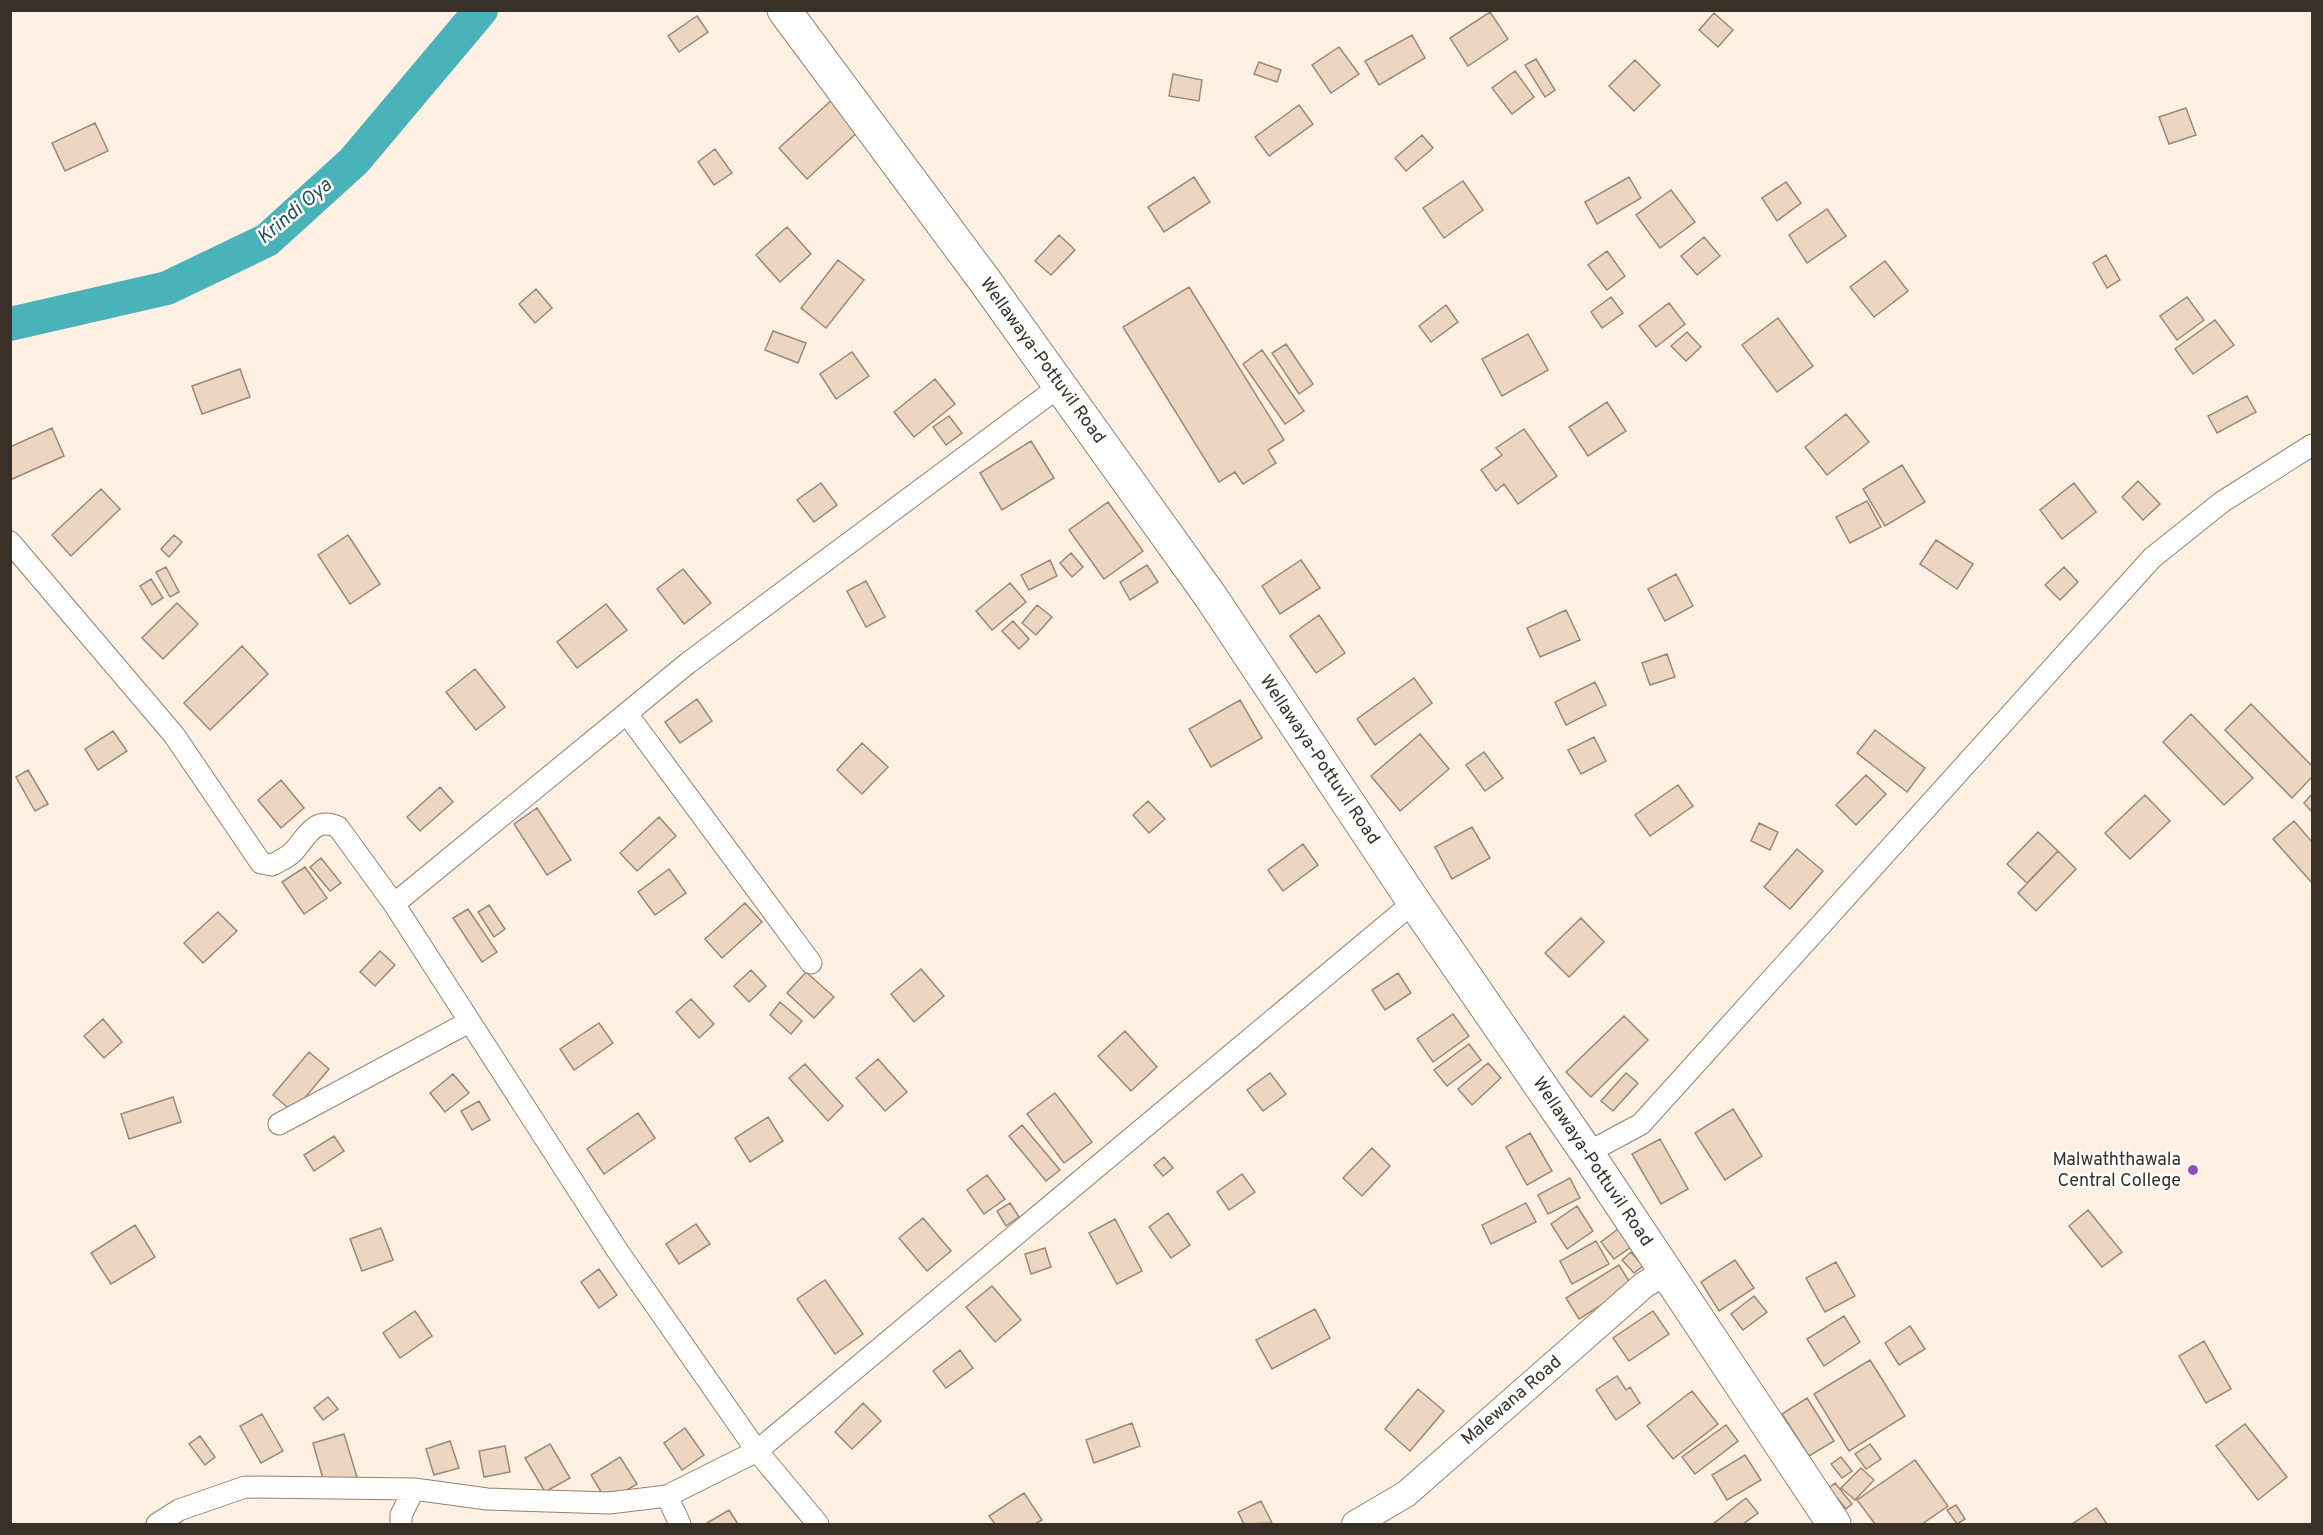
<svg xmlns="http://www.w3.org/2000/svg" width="2323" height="1535" viewBox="0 0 2323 1535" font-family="Overpass,sans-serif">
<rect width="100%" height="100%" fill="#fef1e4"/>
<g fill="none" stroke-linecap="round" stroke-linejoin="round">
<!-- river -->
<path stroke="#4ab2b9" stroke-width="34" d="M10 324 167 288 267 240 354 161 481 10"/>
</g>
<!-- building -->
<path fill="#edd6c1" stroke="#9e8875" stroke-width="1.5" d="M1490 12 1508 39 1468 66 1450 38Z
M1714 13 1733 30 1718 47 1699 30Z
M697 16 708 32 679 52 668 36Z
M1412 35 1425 58 1379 85 1365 61Z
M1339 47 1359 74 1331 93 1312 65Z
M1536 59 1555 90 1545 97 1525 65Z
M1635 60 1660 85 1634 111 1609 86Z
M1259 62 1281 70 1277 82 1254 74Z
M1515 71 1534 97 1512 114 1492 88Z
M1173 74 1202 80 1199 101 1169 96Z
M834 98 862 128 807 179 779 148Z
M1299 105 1313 124 1269 156 1255 137Z
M2186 108 2196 135 2169 144 2159 117Z
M95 123 108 151 65 171 52 143Z
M1422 135 1433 148 1406 171 1395 158Z
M715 149 732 173 714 185 698 162Z
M1194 177 1210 202 1164 232 1148 207Z
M1629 177 1641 198 1597 224 1585 202Z
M1463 181 1483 210 1444 238 1423 208Z
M1786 182 1801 203 1777 221 1762 198Z
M1671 190 1695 222 1660 248 1636 215Z
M1827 209 1846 236 1807 263 1789 235Z
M787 227 811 254 780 282 756 255Z
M1059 235 1075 250 1051 275 1035 261Z
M1704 237 1720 256 1697 275 1681 256Z
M1607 251 1625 276 1607 290 1588 265Z
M2106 255 2120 280 2107 288 2093 263Z
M838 260 864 280 826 328 801 308Z
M1885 261 1908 291 1874 317 1850 287Z
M1189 287 1284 440 1268 450 1276 463 1243 484 1235 472 1219 482 1123 327Z
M536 289 552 308 535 323 519 304Z
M1611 297 1623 313 1602 328 1591 312Z
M2187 297 2204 320 2177 340 2160 316Z
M1669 303 1685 324 1656 347 1639 326Z
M1446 305 1458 322 1431 342 1419 326Z
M1778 318 1813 366 1777 392 1742 345Z
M2215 320 2234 345 2193 374 2175 349Z
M773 331 806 343 798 363 765 350Z
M1687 332 1701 347 1686 361 1671 346Z
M1528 334 1548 370 1502 396 1482 359Z
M1286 344 1313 384 1299 394 1272 353Z
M1262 350 1304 411 1285 424 1243 364Z
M852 352 869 376 836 399 820 374Z
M240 369 250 397 202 414 192 386Z
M935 379 955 404 914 437 894 412Z
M2247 396 2256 412 2217 433 2208 416Z
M1607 402 1626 431 1588 456 1569 427Z
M1846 414 1869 442 1827 475 1805 447Z
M949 416 962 433 946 445 933 427Z
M52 428 64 456 10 480V447Z
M1524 429 1557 476 1518 504 1504 484 1496 491 1481 470 1502 455 1496 448Z
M1031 441 1054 478 1002 510 980 473Z
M1902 465 1925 502 1885 526 1863 489Z
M2138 481 2160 504 2143 520 2122 497Z
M821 483 837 505 814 522 797 500Z
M2074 483 2096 512 2062 539 2040 510Z
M101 489 120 509 71 556 52 535Z
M1867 501 1881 527 1850 543 1836 517Z
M1108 502 1143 551 1104 579 1069 530Z
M174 535 182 542 169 557 161 549Z
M348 535 380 584 350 604 318 555Z
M1936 540 1973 564 1957 589 1920 564Z
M1071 553 1083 567 1072 577 1060 563Z
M1050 560 1057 576 1029 590 1021 575Z
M1301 560 1320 588 1280 614 1262 586Z
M1147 565 1158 582 1130 600 1120 582Z
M166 567 179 592 170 597 156 572Z
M2064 567 2078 582 2060 600 2045 585Z
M683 569 711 603 684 624 657 589Z
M1676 574 1693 606 1665 621 1648 589Z
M151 579 163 598 152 605 140 586Z
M866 581 885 617 866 627 847 591Z
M1010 583 1026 602 992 630 976 611Z
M177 603 198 624 163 659 142 638Z
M606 604 627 630 577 668 557 642Z
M1037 605 1052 617 1036 635 1022 623Z
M1566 610 1580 640 1540 657 1527 628Z
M1319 615 1345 653 1316 673 1290 636Z
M1013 621 1029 639 1019 649 1002 631Z
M242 646 268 674 210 730 184 703Z
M1667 654 1675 677 1650 685 1642 663Z
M475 669 505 707 476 730 446 692Z
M1414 678 1432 703 1375 745 1357 719Z
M1595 682 1606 705 1566 725 1555 702Z
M697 699 712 721 680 743 665 722Z
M1240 700 1262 738 1211 767 1189 729Z
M2251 704 2312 766V777L2292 798 2225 730Z
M2191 714 2253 778 2224 805 2163 742Z
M1875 730 1925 768 1907 792 1857 753Z
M113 731 127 751 98 770 85 749Z
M1420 734 1449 769 1400 811 1371 776Z
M1594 737 1606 761 1581 774 1568 750Z
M862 743 888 767 862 794 837 770Z
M1484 752 1503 778 1485 791 1466 765Z
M28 770 48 804 35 811 16 777Z
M1866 775 1886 794 1856 825 1836 805Z
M281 780 304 808 281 828 258 800Z
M1678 785 1693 806 1650 836 1635 815Z
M440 787 453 802 420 831 407 817Z
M2312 794V812L2304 803Z
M2145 795 2170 821 2130 859 2105 833Z
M1148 801 1165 819 1149 833 1133 815Z
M537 808 571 860 547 875 514 824Z
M659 817 676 836 637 871 620 853Z
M2294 821 2312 842V883L2273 839Z
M1759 823 1778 832 1770 850 1751 841Z
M1472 827 1490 858 1452 879 1435 847Z
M2038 832 2058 851 2027 883 2007 864Z
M1303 844 1318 865 1283 891 1268 870Z
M1797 849 1823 871 1790 909 1764 887Z
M2058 851 2076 869 2036 911 2018 893Z
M321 858 341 883 330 891 310 867Z
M305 867 327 898 304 914 282 882Z
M669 869 686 893 655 915 638 892Z
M745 903 762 922 722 958 705 939Z
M489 905 505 929 494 937 478 912Z
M468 909 497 952 482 962 453 918Z
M218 912 237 931 203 963 184 943Z
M1581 918 1604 942 1569 977 1545 953Z
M380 951 395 965 375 986 360 972Z
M921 969 944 996 914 1022 891 994Z
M751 970 766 986 749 1002 734 986Z
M806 972 834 997 814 1018 787 993Z
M1398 973 1411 993 1385 1010 1372 990Z
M691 999 714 1024 699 1038 676 1012Z
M780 1002 802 1021 791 1034 770 1015Z
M1453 1014 1469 1036 1433 1062 1417 1039Z
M1624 1016 1648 1040 1591 1097 1566 1072Z
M103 1019 122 1042 104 1058 84 1036Z
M599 1023 613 1043 574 1070 560 1049Z
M1125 1031 1157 1067 1131 1091 1098 1056Z
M1469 1044 1481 1060 1447 1086 1434 1070Z
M309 1052 329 1069 293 1112 273 1095Z
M878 1059 907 1092 885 1111 856 1078Z
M1488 1063 1501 1078 1472 1105 1458 1089Z
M805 1064 843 1106 828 1121 789 1078Z
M1270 1073 1286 1094 1263 1111 1247 1090Z
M1626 1073 1638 1083 1613 1111 1601 1101Z
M453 1074 469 1093 445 1112 430 1093Z
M1055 1093 1092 1142 1064 1163 1027 1114Z
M173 1097 181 1122 129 1139 121 1114Z
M479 1101 490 1120 472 1130 461 1111Z
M1733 1109 1762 1156 1725 1180 1695 1133Z
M638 1113 655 1138 604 1174 587 1149Z
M768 1117 783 1141 750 1162 735 1138Z
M1022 1125 1060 1170 1046 1181 1009 1136Z
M1530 1133 1552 1171 1527 1185 1506 1147Z
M334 1136 344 1151 314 1171 304 1155Z
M1660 1139 1688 1189 1661 1204 1632 1154Z
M1372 1148 1390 1166 1362 1196 1343 1178Z
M1164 1157 1173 1168 1163 1176 1154 1165Z
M1242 1174 1255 1192 1229 1210 1217 1192Z
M987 1175 1005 1199 984 1214 967 1190Z
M1570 1178 1580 1198 1548 1214 1538 1195Z
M1010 1203 1019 1217 1006 1226 997 1211Z
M1526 1203 1536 1222 1491 1244 1482 1225Z
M1577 1206 1593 1231 1567 1249 1551 1224Z
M2088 1210 2122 1252 2102 1267 2069 1226Z
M1168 1213 1190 1245 1171 1258 1149 1227Z
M923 1218 951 1251 927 1271 899 1238Z
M1115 1219 1142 1271 1117 1284 1089 1233Z
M696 1224 710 1244 679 1264 666 1244Z
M135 1225 155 1257 111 1284 91 1253Z
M381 1228 393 1260 362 1271 350 1239Z
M1618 1229 1631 1247 1614 1259 1601 1242Z
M1596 1241 1609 1264 1572 1284 1560 1261Z
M1045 1248 1051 1267 1031 1274 1025 1254Z
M1631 1252 1643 1266 1634 1273 1622 1260Z
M1735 1260 1754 1288 1719 1311 1701 1282Z
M1836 1262 1855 1296 1825 1312 1806 1278Z
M1619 1265 1632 1286 1579 1319 1566 1298Z
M599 1269 617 1295 599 1308 581 1282Z
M825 1280 863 1334 835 1354 797 1299Z
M992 1286 1021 1320 995 1342 966 1307Z
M1754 1296 1767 1312 1743 1330 1731 1314Z
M1315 1309 1330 1338 1272 1369 1256 1340Z
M415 1311 432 1336 400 1358 383 1333Z
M1653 1311 1669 1334 1629 1361 1613 1338Z
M1844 1316 1860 1342 1824 1366 1807 1339Z
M1910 1326 1925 1349 1899 1365 1885 1343Z
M2204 1341 2231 1389 2206 1403 2179 1356Z
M960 1350 973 1368 946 1388 933 1371Z
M1870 1360 1905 1416 1849 1451 1814 1394Z
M1617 1376 1626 1390 1630 1387 1640 1403 1616 1420 1596 1390Z
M1418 1389 1444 1411 1410 1451 1385 1429Z
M1692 1391 1718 1424 1673 1459 1647 1426Z
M328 1397 338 1409 323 1420 314 1408Z
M1807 1398 1834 1441 1809 1456 1782 1414Z
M863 1403 881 1421 852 1449 835 1432Z
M262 1414 283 1451 261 1463 240 1426Z
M1132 1423 1140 1446 1094 1463 1086 1440Z
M2245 1424 2287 1477 2258 1500 2216 1446Z
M1726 1425 1738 1441 1695 1474 1682 1457Z
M685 1428 704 1455 682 1470 664 1443Z
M344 1434 357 1477 325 1486 313 1443Z
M200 1436 215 1457 205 1465 189 1444Z
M450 1441 459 1468 434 1475 426 1449Z
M550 1444 570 1478 545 1492 525 1458Z
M1870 1444 1881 1459 1866 1469 1855 1454Z
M505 1446 510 1472 484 1477 479 1451Z
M1745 1455 1761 1480 1727 1500 1712 1475Z
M620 1457 637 1484 607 1502 591 1475Z
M1841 1457 1852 1471 1842 1478 1831 1464Z
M1915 1460 1948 1506 1922 1524H1875L1857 1500Z
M1861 1468 1874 1480 1855 1500 1841 1488Z
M1835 1483 1852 1504 1846 1509 1829 1488Z
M1024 1493 1042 1520 1035 1524H995L989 1516Z
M1746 1498 1758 1513 1743 1524H1713Z
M1261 1501 1272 1523 1244 1524 1238 1512Z
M1956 1505 1965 1519 1957 1524 1947 1510Z
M2096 1508 2107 1524H2072Z
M729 1510 738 1524H707V1523Z"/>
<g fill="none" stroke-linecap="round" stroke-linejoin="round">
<defs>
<path id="minor" d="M10 542 174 735 261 863 272 865C279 861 287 858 293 852 307 837 314 816 338 827L394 904 617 1250 757 1451 818 1524
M627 714 811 963
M394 904 688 663 1060 386
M279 1124 469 1022
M1587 1153 1641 1124 2152 558 2222 502 2312 445
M157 1524 179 1510 245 1487 414 1489 487 1499 609 1503 667 1496
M401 1524V1515L414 1489
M680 1524 667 1496 757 1451 1414 902"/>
<path id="tertiary" d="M1355 1524 1406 1494 1644 1285 1665 1272"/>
<path id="trunk" d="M784 10 985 281 1211 597 1414 902 1587 1153 1834 1524"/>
</defs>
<!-- minor casing -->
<use href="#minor" stroke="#94826d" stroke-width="23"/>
<!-- tertiary casing -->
<use href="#tertiary" stroke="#94826d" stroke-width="28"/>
<!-- trunk casing -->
<use href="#trunk" stroke="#94826d" stroke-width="35"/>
<!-- minor -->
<use href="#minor" stroke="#fff" stroke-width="21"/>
<!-- tertiary -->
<use href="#tertiary" stroke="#fff" stroke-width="26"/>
<!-- trunk -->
<use href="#trunk" stroke="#fff" stroke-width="33"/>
</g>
<!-- markers -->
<circle fill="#934bbe" stroke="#fff" stroke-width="2" cx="2193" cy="1170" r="6"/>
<g text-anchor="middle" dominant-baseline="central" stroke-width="5" stroke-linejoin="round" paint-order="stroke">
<!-- street labels -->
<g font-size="18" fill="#393128" stroke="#fff">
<text transform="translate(1042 361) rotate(54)">Wellawaya-Pottuvil Road</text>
<text transform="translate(1319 760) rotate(56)">Wellawaya-Pottuvil Road</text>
<text transform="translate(1592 1162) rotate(56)">Wellawaya-Pottuvil Road</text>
<text transform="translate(1512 1401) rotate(-41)">Malewana Road</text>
</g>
<!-- poi labels -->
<g font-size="18" fill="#393128" stroke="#fff" text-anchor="end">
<text x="2181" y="1160">Malwaththawala<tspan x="2181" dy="21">Central College</tspan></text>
</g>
<!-- water labels -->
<g font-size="20" font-style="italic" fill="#245255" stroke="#fff">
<text transform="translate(295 212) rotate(-40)">Krindi Oya</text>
</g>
</g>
<!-- border -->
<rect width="2323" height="1535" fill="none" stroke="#393128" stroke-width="24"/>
</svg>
